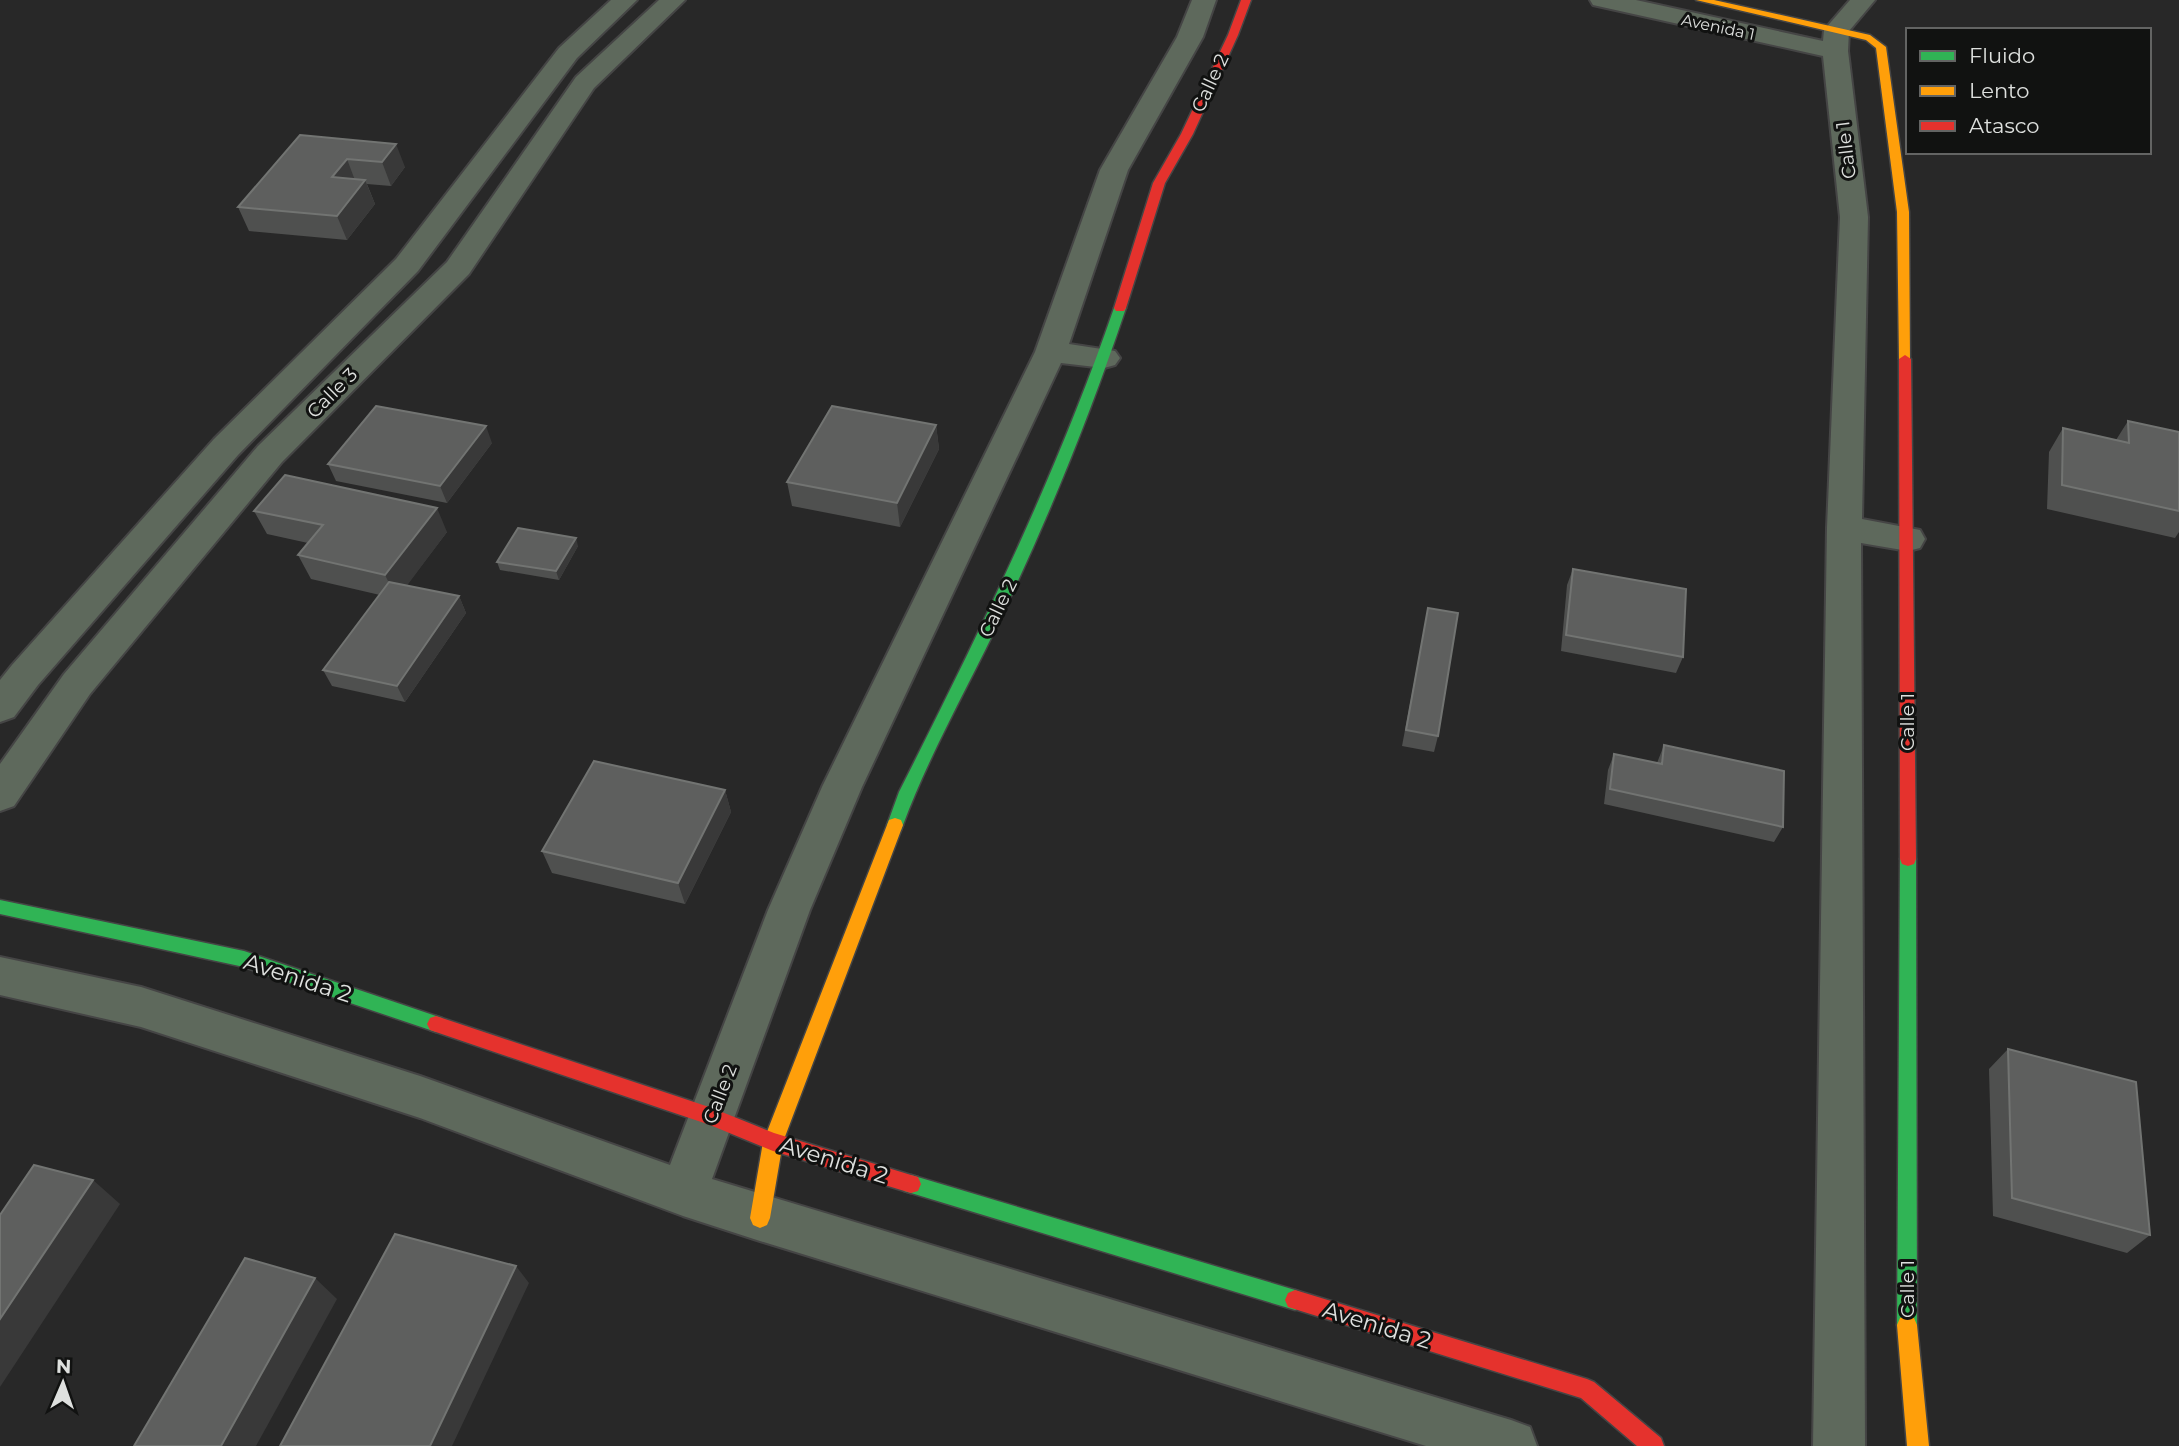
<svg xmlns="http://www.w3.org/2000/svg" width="2179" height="1446" viewBox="0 0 2179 1446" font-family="Montserrat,sans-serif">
<rect width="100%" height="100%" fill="#282828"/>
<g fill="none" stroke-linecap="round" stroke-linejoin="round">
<defs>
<path id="street" d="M611 0H637L577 58 418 271 238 455 38 685 14 717 0 722V680L12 665 214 439 396 259 559 48Z
M659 0H685L594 88 469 274 282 462 90 694 14 806 0 811V764L64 674 258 446 447 262 576 77Z
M1192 0H1216L1203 37 1128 170 1069 344 1115 351 1120 358 1115 365 1104 368 1061 363 862 787 810 910 712 1179 1511 1420 1530 1427 1537 1446H1426L760 1241 683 1216 420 1118 141 1027 0 995V957L141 987 420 1076 670 1165 768 910 822 787 1035 352 1100 170 1177 37Z
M1590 0H1636L1823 41 1824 30 1850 0H1875L1849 31 1848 51 1868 217 1862 519 1920 530 1925 539 1920 548 1908 551 1861 543 1865 1446H1813L1827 528 1840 217 1823 56 1602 7 1593 5Z"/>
<path id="fast" d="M1120 304 1126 308C1091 413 1050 514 1003 613 970 684 930 752 903 825L901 830 895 832 889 830 887 825 899 792C979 634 1056 476 1114 308Z
M1908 852 1914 854 1916 859 1917 1325 1914 1332 1907 1335 1900 1332 1897 1325 1900 859 1902 854Z
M0 900 244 951 436 1016 442 1018 445 1024 442 1030 436 1032 244 967 0 914Z
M911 1175 1295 1290 1302 1293 1305 1300 1302 1307 1295 1310 911 1193 904 1191 901 1184 904 1177Z"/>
<path id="slow" d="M1696 0H1714L1870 35 1886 47 1909 212 1910 362 1905 363 1899 359 1897 212 1876 48 1866 40Z
M895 818 901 820 903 825 783 1142 770 1218 767 1225 760 1228 753 1225 750 1218 763 1142 887 825 889 820Z
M1907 1315 1914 1318 1917 1325 1929 1446H1907L1897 1325 1900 1318Z"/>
<path id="jam" d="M1241 0H1251L1238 35 1193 134 1165 183 1126 308 1124 311H1116L1114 308 1153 183 1181 134 1228 35Z
M1905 355 1911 359 1916 859 1914 864 1908 866 1902 864 1900 859 1899 359Z
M436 1016 712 1108 774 1133 911 1175 918 1177 921 1184 918 1191 911 1193 773 1151 710 1125 430 1030 427 1024 430 1018Z
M1295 1290 1587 1379 1594 1382 1661 1438 1664 1446H1637L1581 1398 1288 1307 1285 1300 1288 1293Z"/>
</defs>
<!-- street casing -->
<use href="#street" stroke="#454545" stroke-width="4"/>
<!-- fast casing -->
<use href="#fast" stroke="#454545" stroke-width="3"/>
<!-- slow casing -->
<use href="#slow" stroke="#454545" stroke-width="3"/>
<!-- jam casing -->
<use href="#jam" stroke="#454545" stroke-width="3"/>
<!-- street -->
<use href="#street" fill="#5e695c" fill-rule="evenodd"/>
<!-- fast -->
<use href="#fast" fill="#30b455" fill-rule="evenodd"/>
<!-- slow -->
<use href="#slow" fill="#ff9f0a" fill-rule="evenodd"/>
<!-- jam -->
<use href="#jam" fill="#e5322d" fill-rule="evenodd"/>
</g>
<!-- wall -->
<path fill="#4f504f" d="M300 135 405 167 391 186 367 184 375 204 347 240 249 231 238 207Z
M2128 421 2179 432V532L2175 538 2047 509 2049 452 2063 428 2116 440Z
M936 425 939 449 900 527 792 506 787 482Z
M492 443 447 503 336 481 328 464Z
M254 511 447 532 406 586 459 596 466 613 405 702 332 686 323 670 380 595 311 579 298 555 308 543 267 534Z
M578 546 559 580 500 570 497 562Z
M1573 569 1683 657 1676 673 1561 651 1567 585Z
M1428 608 1438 736 1434 752 1402 746Z
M1664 745 1783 827 1774 842 1604 804 1608 770 1614 754 1657 763Z
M725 790 731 812 685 904 552 873 542 851Z
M2008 1049 2150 1235 2127 1253 1993 1216 1989 1069Z"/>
<!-- shaded-wall -->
<path fill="#393939" d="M396 144 405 167 391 186 382 162Z
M347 159 356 183 332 177Z
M365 180 375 204 347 240 337 216Z
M936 425 939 449 900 527 897 503Z
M486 426 492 443 447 503 440 486Z
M437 508 447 532 397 599 385 575Z
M576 538 578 546 559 580 556 571Z
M459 596 466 613 405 702 397 686Z
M725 790 731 812 685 904 678 883Z
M93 1180 120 1204 0 1387V1319Z
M516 1266 529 1283 452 1446H430Z
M315 1278 337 1299 256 1446H221Z"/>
<!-- building -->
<path fill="#5e5f5e" stroke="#727472" stroke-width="2" d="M300 135 396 144 382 162 347 159 332 177 365 180 337 216 238 207Z
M376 406 486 426 440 486 328 464Z
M832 406 936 425 897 503 787 482Z
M2128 421 2179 432V511L2062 485 2063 428 2129 443Z
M285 475 437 508 385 575 298 555 323 525 254 511Z
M518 528 576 538 556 571 497 562Z
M1573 569 1686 589 1683 657 1566 635Z
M389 582 459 596 397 686 323 670Z
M1428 608 1458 613 1438 736 1406 730Z
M1664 745 1784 771 1783 827 1610 789 1614 754 1662 764Z
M594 761 725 790 678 883 542 851Z
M2008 1049 2136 1082 2150 1235 2012 1198Z
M34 1165 93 1180 0 1319V1215Z
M395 1234 516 1266 430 1446H280Z
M245 1258 315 1278 221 1446H134Z"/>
<g text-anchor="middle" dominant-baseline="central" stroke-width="6" stroke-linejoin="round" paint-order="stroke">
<!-- far-street labels -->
<g font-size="16" fill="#dee0de" stroke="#111211">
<text transform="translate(1718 27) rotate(12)">Avenida 1</text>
</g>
<!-- street labels -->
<g font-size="19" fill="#dee0de" stroke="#111211">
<text transform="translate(1210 83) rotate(-65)">Calle 2</text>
<text transform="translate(1846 150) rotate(-97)">Calle 1</text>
<text transform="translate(332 393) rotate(-45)">Calle 3</text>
<text transform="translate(998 608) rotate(-64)">Calle 2</text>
<text transform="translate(1907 722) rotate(-90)">Calle 1</text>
<text transform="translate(720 1094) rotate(-69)">Calle 2</text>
<text transform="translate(1907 1289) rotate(-90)">Calle 1</text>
</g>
<!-- near-street labels -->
<g font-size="23" fill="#dee0de" stroke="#111211">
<text transform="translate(298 978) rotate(18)">Avenida 2</text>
<text transform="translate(834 1160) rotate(17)">Avenida 2</text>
<text transform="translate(1377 1325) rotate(17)">Avenida 2</text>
</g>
</g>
<!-- legend -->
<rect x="1906" y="28" width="245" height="126" fill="#111211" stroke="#636463" stroke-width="2"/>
<rect x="1920" y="51" width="35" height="10" fill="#30b455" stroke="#636463" stroke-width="2"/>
<text x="1969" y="63" font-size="21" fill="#dee0de">Fluido</text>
<rect x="1920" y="86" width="35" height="10" fill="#ff9f0a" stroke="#636463" stroke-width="2"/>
<text x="1969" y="98" font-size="21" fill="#dee0de">Lento</text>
<rect x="1920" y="121" width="35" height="10" fill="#e5322d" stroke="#636463" stroke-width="2"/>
<text x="1969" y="133" font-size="21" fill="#dee0de">Atasco</text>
<!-- north arrow -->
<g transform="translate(63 1383) rotate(2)" stroke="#111211" stroke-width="5" paint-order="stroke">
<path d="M0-5L12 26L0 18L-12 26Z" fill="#dee0de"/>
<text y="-10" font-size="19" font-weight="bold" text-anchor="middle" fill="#dee0de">N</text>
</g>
</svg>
